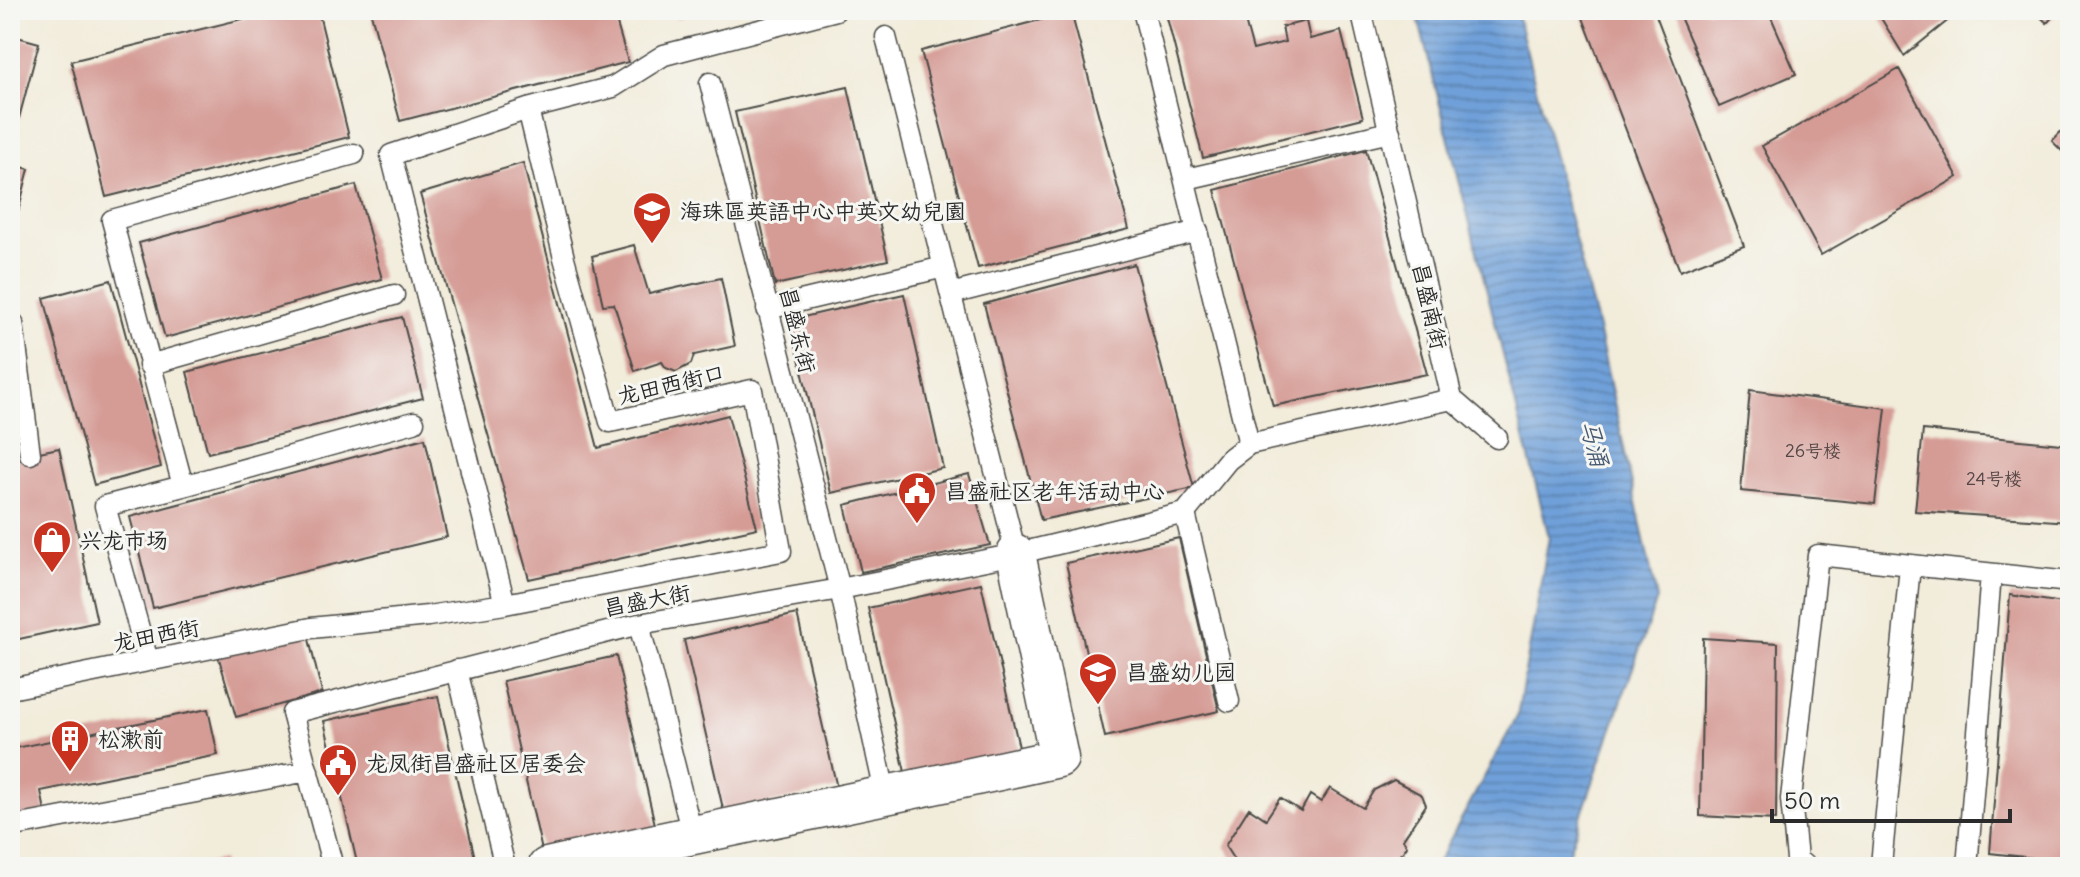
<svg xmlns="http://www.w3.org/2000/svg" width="2080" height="877" viewBox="0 0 2080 877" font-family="Delius,'LXGW WenKai TC',sans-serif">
<defs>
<pattern id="water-rules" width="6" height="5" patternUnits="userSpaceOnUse" patternTransform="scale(2)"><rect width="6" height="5" fill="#70a0d9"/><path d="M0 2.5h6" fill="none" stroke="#5c83b0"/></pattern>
</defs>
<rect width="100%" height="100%" fill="#f6f6f2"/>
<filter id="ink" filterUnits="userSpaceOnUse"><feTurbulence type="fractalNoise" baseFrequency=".0125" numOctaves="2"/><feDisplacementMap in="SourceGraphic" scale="16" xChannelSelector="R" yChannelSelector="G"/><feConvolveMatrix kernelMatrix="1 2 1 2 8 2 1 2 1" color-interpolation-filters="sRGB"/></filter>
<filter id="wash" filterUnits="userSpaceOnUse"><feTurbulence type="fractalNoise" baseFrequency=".006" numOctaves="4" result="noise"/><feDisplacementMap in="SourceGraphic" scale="32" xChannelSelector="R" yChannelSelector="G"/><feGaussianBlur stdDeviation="1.8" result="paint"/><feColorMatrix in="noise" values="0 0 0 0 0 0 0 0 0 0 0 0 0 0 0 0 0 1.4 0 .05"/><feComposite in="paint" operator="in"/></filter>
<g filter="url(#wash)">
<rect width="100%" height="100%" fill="#f2ecda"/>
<!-- water -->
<path fill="url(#water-rules)" stroke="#4e6682" stroke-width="2" d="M1416 10H1516L1597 324 1657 599 1568 854 1561 867H1435L1517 717 1549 537Z"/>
<g id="blocks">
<!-- building -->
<path fill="#d59b95" d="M279 10H318L349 137 106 197 71 61Z
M370 10H613L628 62 400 121Z
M675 10H703V11L677 18Z
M1165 10H1242L1253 50 1285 42 1282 27 1306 21 1310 39 1341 31 1363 118 1203 158Z
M1580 10H1654L1744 246 1680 271Z
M1677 10H1768L1796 74 1719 107Z
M1876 10H1961L1904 56Z
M2033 10H2059L2047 23Z
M1071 12 1129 229 978 268 921 51Z
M10 35 39 43 11 148H10Z
M1899 69 1958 177 1821 255 1762 146Z
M848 87 888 260 775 285 735 112Z
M2070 122V159L2052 141Z
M1366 150 1427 374 1273 406 1215 190Z
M523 163 598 448 728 415 757 528 529 579 420 194Z
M10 164 29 169 11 239H10Z
M356 185 382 279 165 338 139 243Z
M634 245 649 294 721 278 735 346 694 355 691 364 676 372 666 368 662 362 635 371 614 304 603 305 592 256Z
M1134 264 1194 488 1041 520 984 304Z
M111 280 161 467 94 485 44 298Z
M904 294 943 468 831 493 790 320Z
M402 317 423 398 208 453 187 372Z
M1750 390 1886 408 1875 504 1741 491Z
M1923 430 2070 445V522L1915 511Z
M425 438 447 537 153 608 130 517Z
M59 448 97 622 10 641V458Z
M969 474 990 545 861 572 845 505Z
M1179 538 1219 711 1105 737 1066 563Z
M981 583 1021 756 907 781 868 608Z
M2010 595 2070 604V862L1990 853Z
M797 614 837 788 724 813 684 640Z
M308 635 322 693 236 717 218 655Z
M1703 638 1778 643 1776 820 1700 816Z
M616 656 656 829 543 855 503 681Z
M438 696 477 867H358L324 721Z
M208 709 218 755 41 791 45 811 10 818V749Z
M1394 780 1422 795 1426 805 1403 839 1407 846 1392 867H1243L1236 863 1225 846 1249 808 1266 819 1280 798 1301 811 1310 795 1321 802 1330 788 1363 808 1374 790Z
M222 860 224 867H195V866Z"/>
</g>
</g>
<g filter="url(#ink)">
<use href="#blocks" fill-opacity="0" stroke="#494845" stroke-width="2"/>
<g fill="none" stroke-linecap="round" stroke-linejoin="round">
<defs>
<path id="lane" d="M886 37 1016 554
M710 83 840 589 886 797
M1186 179 1390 132
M951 294 1198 231
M767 309 944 267
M10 324 13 323 30 454
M149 365 394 295
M1452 399 1497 438
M1249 444 1452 399 1361 10
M183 486 414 422
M1185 513 1229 701
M505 604 391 155 528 109
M639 624 692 834
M148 661 105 506 183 486 112 220 354 154
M457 670 505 867
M10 689 311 628 428 616 505 604 781 551 752 390 610 422 564 258 528 109 613 87 664 55 836 10
M10 827 308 771
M1881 865 1910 566
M333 867 292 713 639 624 840 589 1016 554 1185 513 1228 460 1249 444 1143 10
M1806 867 1797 859 1791 799 1818 555 2070 582
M1967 867 1991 574"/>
<path id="street" d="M547 867C717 828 889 796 1059 758L1016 554"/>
</defs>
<!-- lane casing -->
<use href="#lane" stroke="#494845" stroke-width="23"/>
<!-- street casing -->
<use href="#street" stroke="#494845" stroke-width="41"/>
<!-- lane -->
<use href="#lane" stroke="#fff" stroke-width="20"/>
<!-- street -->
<use href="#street" stroke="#fff" stroke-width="38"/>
</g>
</g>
<!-- icons -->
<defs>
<symbol id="school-pin" viewBox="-11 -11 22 30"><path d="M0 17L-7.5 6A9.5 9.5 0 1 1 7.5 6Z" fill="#c8321e" stroke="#f6f6f2"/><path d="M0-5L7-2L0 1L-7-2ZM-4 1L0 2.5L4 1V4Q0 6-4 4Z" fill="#fff"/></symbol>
<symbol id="civic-pin" viewBox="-11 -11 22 30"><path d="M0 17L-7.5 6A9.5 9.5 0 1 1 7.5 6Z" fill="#c8321e" stroke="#f6f6f2"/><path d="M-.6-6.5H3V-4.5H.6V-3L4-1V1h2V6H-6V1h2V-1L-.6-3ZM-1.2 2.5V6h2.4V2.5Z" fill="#fff"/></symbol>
<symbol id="shop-pin" viewBox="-11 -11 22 30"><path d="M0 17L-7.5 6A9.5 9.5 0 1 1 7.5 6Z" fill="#c8321e" stroke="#f6f6f2"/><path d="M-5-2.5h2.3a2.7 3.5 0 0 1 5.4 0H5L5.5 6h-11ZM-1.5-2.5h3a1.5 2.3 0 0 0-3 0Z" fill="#fff"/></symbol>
<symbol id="building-pin" viewBox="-11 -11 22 30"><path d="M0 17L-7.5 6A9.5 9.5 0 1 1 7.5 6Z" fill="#c8321e" stroke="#f6f6f2"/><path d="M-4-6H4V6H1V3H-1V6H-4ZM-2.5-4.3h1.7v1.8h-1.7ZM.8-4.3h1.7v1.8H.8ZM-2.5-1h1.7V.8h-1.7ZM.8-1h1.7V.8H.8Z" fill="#fff"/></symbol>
</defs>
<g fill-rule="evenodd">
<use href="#school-pin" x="630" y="189" width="44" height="60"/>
<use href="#civic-pin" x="895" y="469" width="44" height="60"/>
<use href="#shop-pin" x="30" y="518" width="44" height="60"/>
<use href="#school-pin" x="1076" y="650" width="44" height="60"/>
<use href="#building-pin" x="48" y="717" width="44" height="60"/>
<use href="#civic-pin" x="316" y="741" width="44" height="60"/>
</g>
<g text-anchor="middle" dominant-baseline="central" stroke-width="6" stroke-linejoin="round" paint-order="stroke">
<!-- number labels -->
<g font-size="18" fill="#564746">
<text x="1813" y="450">26号楼</text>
<text x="1994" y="478">24号楼</text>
</g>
<!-- poi labels -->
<g font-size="22" fill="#2b2b2b" stroke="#f6f6f2" text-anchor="start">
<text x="680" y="211">海珠區英語中心中英文幼兒園</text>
<text x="945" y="491">昌盛社区老年活动中心</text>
<text x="80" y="540">兴龙市场</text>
<text x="1126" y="672">昌盛幼儿园</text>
<text x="98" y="739">松漱前</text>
<text x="366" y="763">龙凤街昌盛社区居委会</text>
</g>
<!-- street labels -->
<g font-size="22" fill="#2b2b2b" stroke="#f6f6f2">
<text transform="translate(1430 306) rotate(77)">昌盛南街</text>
<text transform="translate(798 330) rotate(76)">昌盛东街</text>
<text transform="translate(671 384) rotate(-13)">龙田西街口</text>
<text transform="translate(647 600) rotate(-11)">昌盛大街</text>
<text transform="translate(156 635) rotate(-11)">龙田西街</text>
</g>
<!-- water labels -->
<g font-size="24" font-style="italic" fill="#475a71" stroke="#f6f6f2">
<text transform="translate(1595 443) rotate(75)">马涌</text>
</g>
</g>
<!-- margin -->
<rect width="2080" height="877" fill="none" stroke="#f6f6f2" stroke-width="40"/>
<!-- scale -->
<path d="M1772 809v12h238v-12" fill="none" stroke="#2b2b2b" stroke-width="4"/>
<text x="1784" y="809" font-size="24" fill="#2b2b2b" stroke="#f6f6f2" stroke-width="6" paint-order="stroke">50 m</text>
</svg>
